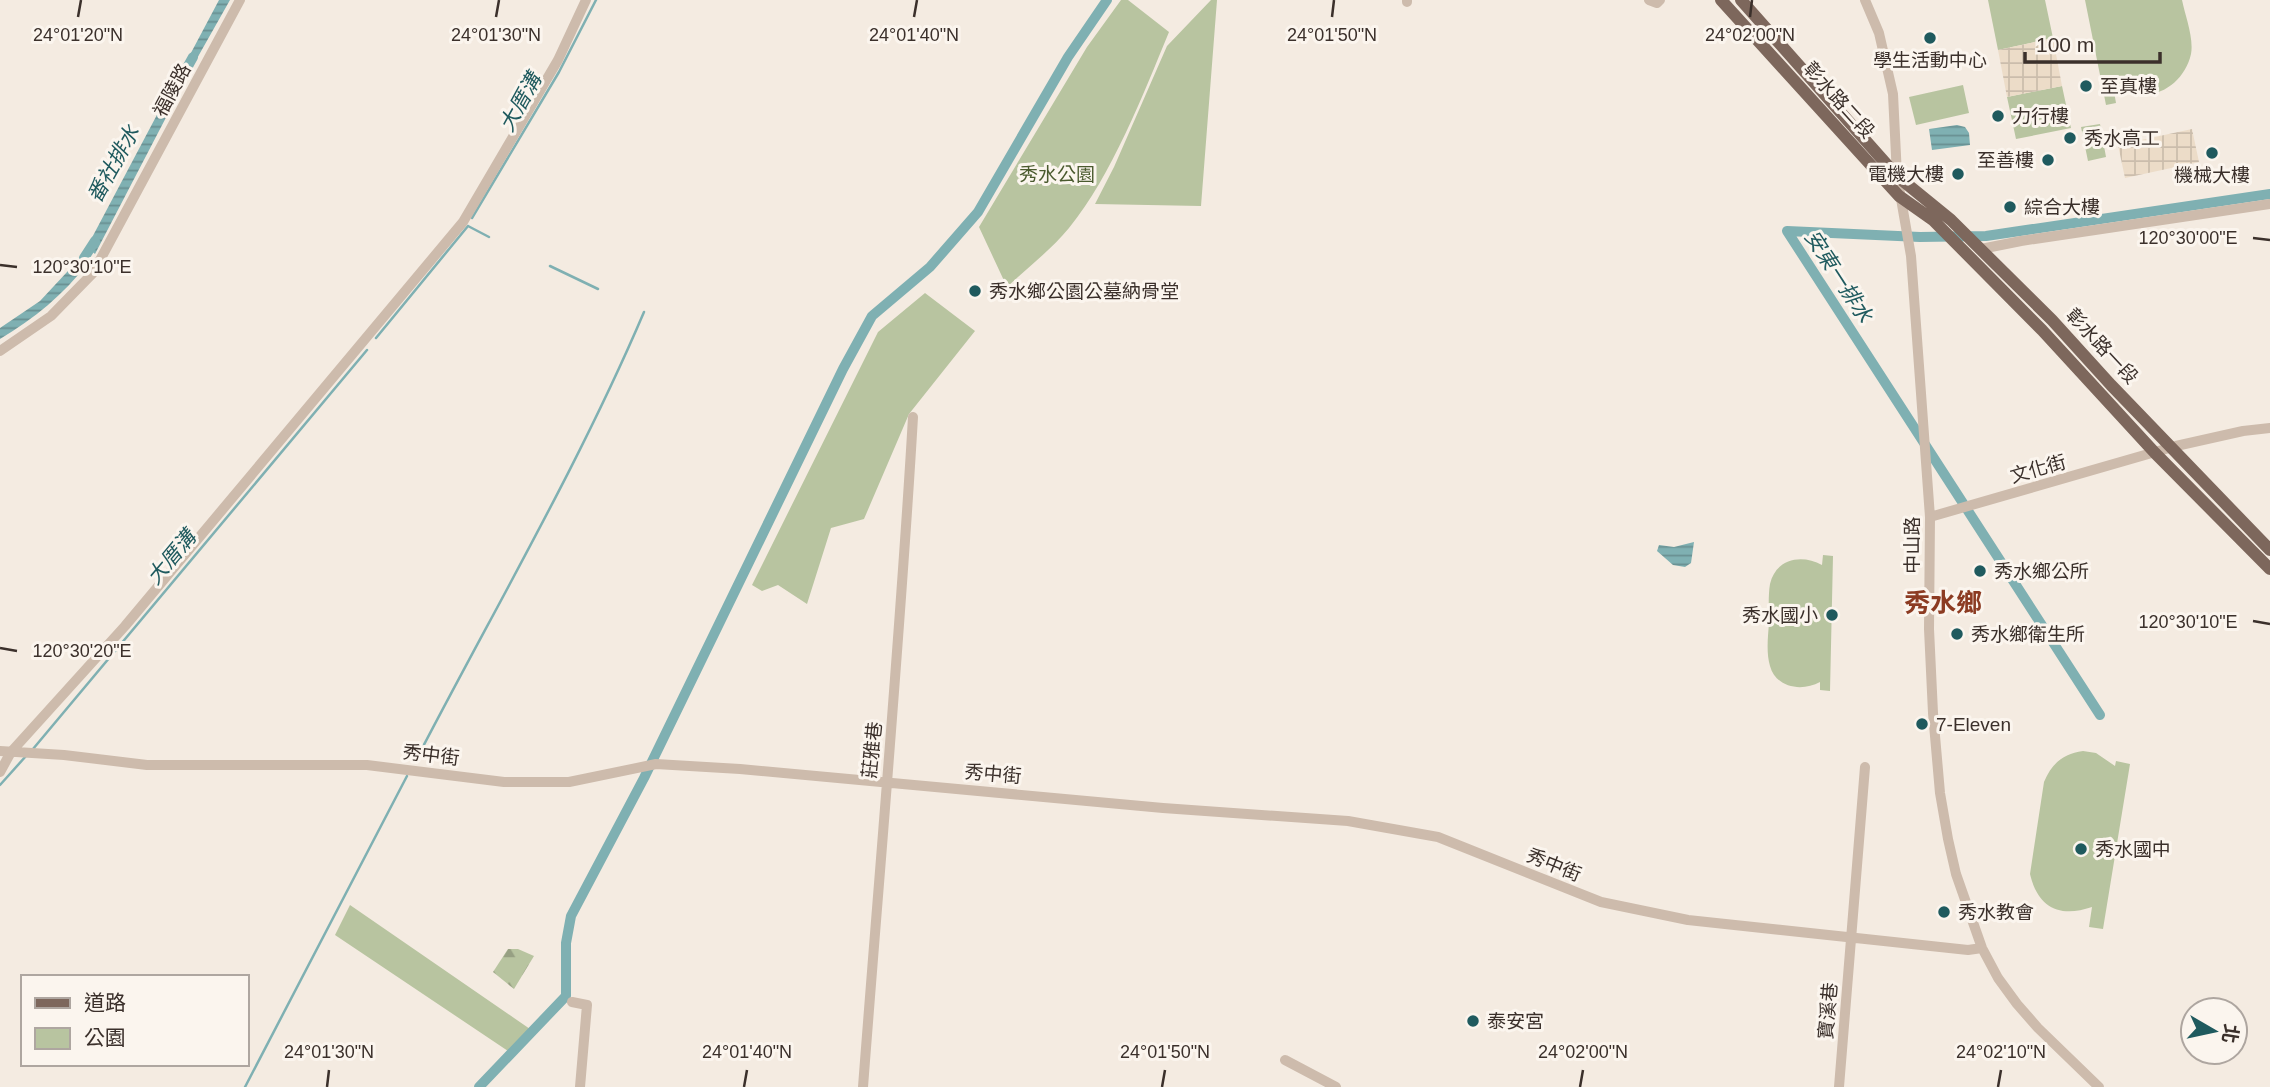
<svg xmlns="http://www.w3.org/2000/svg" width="2270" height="1087" viewBox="0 0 2270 1087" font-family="Arial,'Noto Sans TC',sans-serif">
<defs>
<pattern id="forest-firs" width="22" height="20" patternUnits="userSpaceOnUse" patternTransform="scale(1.75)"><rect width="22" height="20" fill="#b8c4a0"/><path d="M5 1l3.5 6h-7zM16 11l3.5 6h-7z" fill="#97a083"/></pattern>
<pattern id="plaza-grid" width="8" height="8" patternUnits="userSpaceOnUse" patternTransform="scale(1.75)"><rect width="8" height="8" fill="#ecdcc8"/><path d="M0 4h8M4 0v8" fill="none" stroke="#cbbdac"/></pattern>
<pattern id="water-rules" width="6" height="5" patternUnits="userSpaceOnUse" patternTransform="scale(1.75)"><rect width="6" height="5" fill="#7fb0b2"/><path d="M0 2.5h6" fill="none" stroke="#699091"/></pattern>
</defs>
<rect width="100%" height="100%" fill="#f4ebe1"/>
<!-- green -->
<path fill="#b8c4a0" d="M1121 0H1128L1169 32C1143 95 1112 175 1069 228 1051 250 1027 268 1007 287L979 227 1087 47Z
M1211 0H1217L1201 206 1095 204 1114 167 1167 46Z
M1988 0H2045L2053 38 1998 50Z
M2085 0H2182C2185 15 2194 38 2191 54 2185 81 2158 102 2130 92 2123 89 2117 84 2112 80L2116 103 2106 105Z
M1963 85 1969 113 1916 125 1909 97Z
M2062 86 2071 128 2016 139 2007 97Z
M2100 124 2106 157 2088 161 2081 127Z
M925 293 975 331 909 414 864 519 831 528 807 604 778 585 762 591 752 585 878 332Z
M1823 555 1833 556 1830 691 1820 690V682C1802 692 1776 688 1770 666 1766 653 1768 636 1769 623 1769 610 1768 596 1770 584 1776 558 1802 554 1822 565Z
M2083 751 2096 753 2115 766 2116 761 2130 764 2103 929 2089 927 2092 907C2060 918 2038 908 2030 874L2044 782C2052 763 2063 754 2083 751Z
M350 905 530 1029 508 1051 335 935Z"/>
<!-- forest -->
<path fill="url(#forest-firs)" d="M508 949H518L534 956 514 989 493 972Z"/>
<!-- plaza -->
<path fill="url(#plaza-grid)" d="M2053 38 2062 86 2007 97 1998 50Z
M2192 129 2199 162 2125 178 2118 145Z"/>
<!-- water -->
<path fill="url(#water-rules)" d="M219 0H230L191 69 184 66Z
M177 77 185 81 95 254 87 247Z
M1957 125 1965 127 1969 133 1970 145 1932 150 1929 129Z
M81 257 88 263C63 295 35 318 0 339V328L40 301Z
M1694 542 1691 563 1685 567 1673 565 1657 551 1659 545 1674 547Z"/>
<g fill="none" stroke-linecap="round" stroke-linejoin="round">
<!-- stream -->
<path stroke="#7fb0b2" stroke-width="2.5" d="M472 218 559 72 596 0
M468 226 489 237
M550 266 598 289
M376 338 468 226
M33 749 367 350
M415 762C492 613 578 467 644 312
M0 785 26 756
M245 1087 407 776"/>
<!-- canal -->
<path stroke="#7fb0b2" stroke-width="10" d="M183 75 193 57
M84 258 95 241
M2100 715 1787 231 1920 237 1986 236 2270 194
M479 1087 566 996V943L571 916 644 778 843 369 872 316 930 267 978 212 1068 57 1107 0"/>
<!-- minor -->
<path stroke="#cdbbac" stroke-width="10" d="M1649 0 1657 3 1660 0
M1865 0 1879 33 1893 94 1897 176 1911 256 1930 517 1929 629 1933 713 1940 793 1948 839 1956 874 1982 948 1998 978 2017 1004 2038 1028 2099 1087
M1407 2V0
M1981 249 2021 241 2270 204
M0 351 51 316 93 273 240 0
M1930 517 2176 446 2243 431 2270 428
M0 751 64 755 147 765H367L504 782H569L656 764 740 769 1163 808 1348 821 1438 837 1601 902 1688 920 1968 950 1982 948
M0 772 11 752 125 626 463 222 558 60 586 0
M572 1002 587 1005 580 1087
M1285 1060 1336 1087
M863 1087C880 863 900 640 913 417
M1839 1087 1865 767"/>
<!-- major -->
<path stroke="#7d675c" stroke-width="12" d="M1721 0 1899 196 1933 220 2042 330 2155 453 2270 569
M1741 0 1897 176 1951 220 2052 320 2111 385 2270 550"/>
</g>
<!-- ticks -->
<path fill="none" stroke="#3b302b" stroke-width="2.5" d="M78 17 81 0M496 17 499 0M914 17 917 0M1332 17 1334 0M1750 17 1752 0M2253 238 2270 240M0 265 17 267M2253 621 2270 624M0 648 17 651M327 1087 329 1070M744 1087 747 1070M1162 1087 1165 1070M1580 1087 1583 1070M1998 1087 2001 1070"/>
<!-- markers -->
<g fill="#1f5a5e" stroke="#fbf5ee" stroke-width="2.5">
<circle cx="1930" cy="38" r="7"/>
<circle cx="2086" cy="86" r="7"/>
<circle cx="1998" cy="116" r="7"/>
<circle cx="2070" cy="138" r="7"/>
<circle cx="2212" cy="153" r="7"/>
<circle cx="2048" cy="160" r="7"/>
<circle cx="1958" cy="174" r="7"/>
<circle cx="2010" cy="207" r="7"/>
<circle cx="975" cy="291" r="7"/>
<circle cx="1980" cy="571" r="7"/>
<circle cx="1832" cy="615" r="7"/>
<circle cx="1957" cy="634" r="7"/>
<circle cx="1922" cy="724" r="7"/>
<circle cx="2081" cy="849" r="7"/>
<circle cx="1944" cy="912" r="7"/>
<circle cx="1473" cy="1021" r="7"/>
</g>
<g text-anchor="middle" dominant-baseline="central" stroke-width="6" stroke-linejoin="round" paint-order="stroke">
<!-- poi labels -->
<g font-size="19" fill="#3b302b" stroke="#fbf5ee" text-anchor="start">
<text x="1930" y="60" text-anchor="middle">學生活動中心</text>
<text x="2100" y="86">至真樓</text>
<text x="2012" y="116">力行樓</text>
<text x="2084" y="138">秀水高工</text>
<text x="2034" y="160" text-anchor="end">至善樓</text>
<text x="1944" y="174" text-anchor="end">電機大樓</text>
<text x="2212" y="175" text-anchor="middle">機械大樓</text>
<text x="2024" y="207">綜合大樓</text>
<text x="989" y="291">秀水鄉公園公墓納骨堂</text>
<text x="1994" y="571">秀水鄉公所</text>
<text x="1818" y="615" text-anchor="end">秀水國小</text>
<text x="1971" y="634">秀水鄉衛生所</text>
<text x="1936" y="724">7-Eleven</text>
<text x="2095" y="849">秀水國中</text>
<text x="1958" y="912">秀水教會</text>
<text x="1487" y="1021">泰安宮</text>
</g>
<!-- street labels -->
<g font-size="19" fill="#3b302b" stroke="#fbf5ee">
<text transform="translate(172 90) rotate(-62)">福陵路</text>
<text transform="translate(1839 100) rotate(48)">彰水路二段</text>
<text transform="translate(2102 346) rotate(47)">彰水路一段</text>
<text transform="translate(2038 469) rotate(-16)">文化街</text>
<text transform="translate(1912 545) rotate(-90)">中山路</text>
<text transform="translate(872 750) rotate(-84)">莊雅巷</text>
<text transform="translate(431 755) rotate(7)">秀中街</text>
<text transform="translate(993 774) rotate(5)">秀中街</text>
<text transform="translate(1554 865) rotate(22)">秀中街</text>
<text transform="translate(1828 1011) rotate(-85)">寶溪巷</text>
</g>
<!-- park labels -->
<g font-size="19" fill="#4a5a2e" stroke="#fbf5ee">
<text x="1057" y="174">秀水公園</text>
</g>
<!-- water labels -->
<g font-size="21" font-style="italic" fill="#1f5a5e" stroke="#fbf5ee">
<text transform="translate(520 102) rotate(-61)">大厝溝</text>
<text transform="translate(113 164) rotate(-61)">番社排水</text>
<text transform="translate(1839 276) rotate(57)">安東一排水</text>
<text transform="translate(171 557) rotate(-50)">大厝溝</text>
</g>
<!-- district labels -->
<g font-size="26" font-weight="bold" fill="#8c3b22" stroke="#fbf5ee">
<text x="1943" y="603">秀水鄉</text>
</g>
</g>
<g font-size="18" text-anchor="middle" fill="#3b302b" stroke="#fbf5ee" stroke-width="6" stroke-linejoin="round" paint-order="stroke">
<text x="496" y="41">24°01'30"N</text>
<text x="914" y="41">24°01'40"N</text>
<text x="1332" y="41">24°01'50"N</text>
<text x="1750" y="41">24°02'00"N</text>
<text x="78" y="41">24°01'20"N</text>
<text x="2188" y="244">120°30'00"E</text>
<text x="82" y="273">120°30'10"E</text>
<text x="2188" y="628">120°30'10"E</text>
<text x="82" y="657">120°30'20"E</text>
<text x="329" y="1058">24°01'30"N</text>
<text x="747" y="1058">24°01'40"N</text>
<text x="1165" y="1058">24°01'50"N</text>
<text x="1583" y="1058">24°02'00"N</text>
<text x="2001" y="1058">24°02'10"N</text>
</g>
<!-- legend -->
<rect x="21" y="975" width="228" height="91" fill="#fbf5ee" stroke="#aea6a0" stroke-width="2"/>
<rect x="35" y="998" width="35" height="10" fill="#7d675c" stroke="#aea6a0" stroke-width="2"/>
<text x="84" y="1010" font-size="21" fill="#3b302b">道路</text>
<rect x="35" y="1028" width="35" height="21" fill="#b8c4a0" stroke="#aea6a0" stroke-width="2"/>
<text x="84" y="1045" font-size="21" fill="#3b302b">公園</text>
<!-- north arrow -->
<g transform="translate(2214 1031) rotate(99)"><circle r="33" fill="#fbf5ee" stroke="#aea6a0" stroke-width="2"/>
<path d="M0-5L12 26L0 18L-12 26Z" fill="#1f5a5e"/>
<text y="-10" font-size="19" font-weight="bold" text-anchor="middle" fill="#3b302b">北</text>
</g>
<!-- scale -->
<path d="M2025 52v10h135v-10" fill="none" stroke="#3b302b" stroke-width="3.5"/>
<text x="2036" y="52" font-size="21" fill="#3b302b" stroke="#fbf5ee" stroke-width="5" paint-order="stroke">100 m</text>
</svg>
